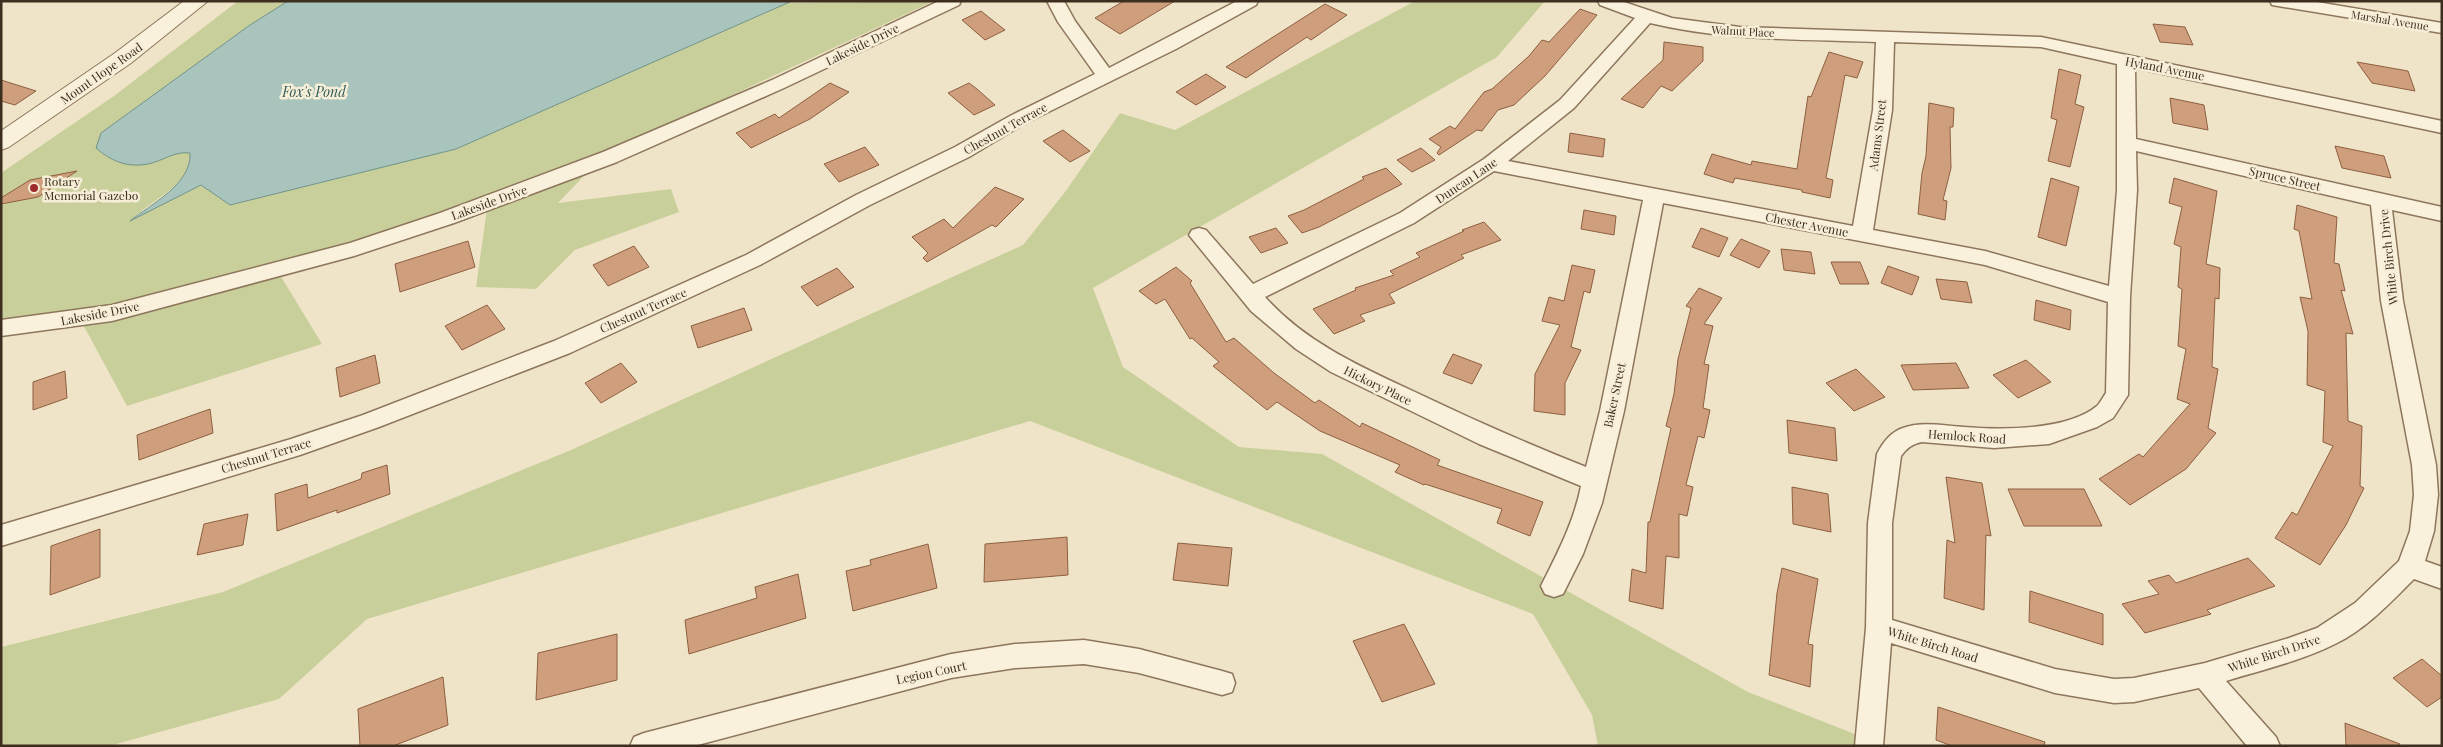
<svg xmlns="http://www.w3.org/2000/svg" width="2443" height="747" viewBox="0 0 2443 747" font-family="'Playfair Display',serif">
<rect width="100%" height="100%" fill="#f0e4c8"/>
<!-- green -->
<path fill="#c9cf9b" d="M238 1H288L250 25 101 133 164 157 181 152 190 153C192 186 151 199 133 219L201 185 230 205 456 149 787 3 934 1 604 155 558 203 671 189 679 212 575 250 536 289 476 287 488 202 277 270 322 344 127 406 79 317 1 327V173L114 96Z
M1415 1H1545L1497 57 1093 288 1123 367 1239 447 1322 454 1748 692 1885 746H1598L1592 715 1533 614 1030 421 367 619 279 699 109 746H1V647L223 592 571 450 1023 245 1065 192 1120 113 1175 130Z"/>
<!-- water -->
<path fill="#a9c4bc" stroke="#6f938a" d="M288 1H792L456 149 230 205 201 185 130 221C151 204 192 184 190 153 174 151 163 161 148 164 127 168 111 161 96 148L101 133 250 25Z"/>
<!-- building -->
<path fill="#cf9f7d" stroke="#8d5f41" d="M1124 1H1175L1120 34 1095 18Z
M1325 4 1347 15 1311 40 1307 37 1246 78 1226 67Z
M1580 9 1597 15 1545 76 1514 105 1498 110 1482 131 1477 130 1439 155 1437 153 1441 147 1429 139 1450 126 1455 129 1484 92 1492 89 1529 56 1542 40 1549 42Z
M981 11 1005 30 985 40 962 20Z
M2153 24 2185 27 2193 45 2160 42Z
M1664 42 1703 47V61L1672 91 1661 86 1643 108 1621 99 1663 60Z
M1829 52 1863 62 1857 78 1845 75 1826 178 1833 180 1830 198 1802 192V190L1735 178 1733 183 1704 174 1712 154 1751 165 1752 161 1797 169 1808 96 1811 97Z
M2357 62 2408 71 2415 91 2372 83Z
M2059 69 2081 75 2075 104 2084 107 2070 167 2048 161 2057 120 2051 118Z
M1206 74 1226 87 1196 105 1176 92Z
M1 80 36 91 15 105 1 101Z
M830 83 849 92 810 119 751 148 736 133 775 114 779 118Z
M969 83 977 89 995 105 974 115 948 93Z
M2170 98 2204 105 2208 130 2173 123Z
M1929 103 1954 108 1953 127H1950L1951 168 1943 200 1947 201 1945 220 1918 214 1922 173 1926 156Z
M1063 130 1090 151 1070 162 1043 141Z
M1570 133 1605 139 1603 157 1568 152Z
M2335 146 2384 156 2391 178 2342 168Z
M865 147 879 165 839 182 824 164Z
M1421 148 1435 160 1412 172 1397 160Z
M1386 168 1402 184 1319 227 1302 233 1288 216 1304 210 1364 179 1362 177Z
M77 171 38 197 1 204V198L30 180Z
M2051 178 2079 187 2066 246 2038 237Z
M2174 178 2217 191 2206 264 2220 268 2219 299 2215 298 2212 367 2218 369 2208 428 2216 433 2186 469 2130 505 2099 479 2139 454 2143 457 2190 404 2177 399 2186 349 2178 346 2182 289 2178 287 2181 247 2174 244 2182 207 2169 203Z
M995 187 1024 199 996 227 992 225 927 262 923 258 928 253 912 237 944 219 953 228Z
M2297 205 2337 217 2334 263 2339 264 2345 291 2341 290 2353 334 2346 333 2348 421 2362 426 2360 486 2364 488 2346 525 2320 565 2275 538 2292 512 2297 515 2333 446 2323 442 2325 391 2307 385 2308 331 2300 297 2312 299 2299 231 2294 229Z
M1584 210 1616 216 1614 235 1581 229Z
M1484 222 1501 240 1461 255 1464 258 1389 294 1395 303 1360 315 1365 321 1334 334 1313 309 1356 290 1355 288 1394 275 1390 271 1420 257 1416 253 1464 231 1462 230Z
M1276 228 1288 243 1261 253 1249 237Z
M1701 228 1728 238 1719 257 1692 247Z
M1741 239 1770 251 1759 268 1730 255Z
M468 241 475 267 400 292 395 264Z
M634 246 649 267 608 286 593 265Z
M1781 249 1811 252 1815 274 1784 270Z
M1831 262H1860L1869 284H1840Z
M1572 265 1595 270 1590 293 1584 291 1571 347 1581 350 1565 383V415L1534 411 1535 374 1560 325 1542 321 1549 297 1564 301Z
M1888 266 1919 277 1912 295 1881 283Z
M1176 267 1192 281 1190 283 1226 342 1234 338 1274 373 1315 403 1319 400 1360 427 1362 423 1440 460 1437 465 1543 502 1530 536 1497 523 1502 509 1425 484 1424 485 1395 472 1400 465 1320 431 1277 402 1267 410 1213 366 1219 362 1192 338 1190 339 1165 299 1156 304 1139 291Z
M837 268 854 287 817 306 801 287Z
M1936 279 1967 282 1972 303 1941 299Z
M1699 288 1722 298 1704 324 1713 326 1704 364 1709 365 1703 408 1710 410 1704 438 1698 436 1686 485 1693 487 1687 516 1679 514V558L1666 556 1663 609 1629 601 1632 569 1646 573 1648 522H1650L1671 428 1666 426 1674 394 1678 359 1691 308 1686 306Z
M2036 300 2071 310 2070 330 2034 320Z
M487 305 505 329 462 350 445 326Z
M744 308 752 330 698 348 691 326Z
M1453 354 1482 365 1472 384 1443 373Z
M375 355 380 383 340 397 336 368Z
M2026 360 2051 382 2018 398 1993 375Z
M621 363 637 382 601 403 585 383Z
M1956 363 1969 388 1913 390 1901 365Z
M1856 369 1885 397 1854 411 1826 383Z
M65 371 67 398 33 410V382Z
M210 409 213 433 139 460 137 435Z
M1787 420 1835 428 1837 461 1789 453Z
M387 465 390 494 337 513V510L277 531 275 494 307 484 308 498 361 479 362 473Z
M1946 477 1982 483 1991 536 1986 535 1984 610 1944 598 1947 540 1955 543Z
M1792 487 1828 494 1831 532 1793 524Z
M2008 489H2084L2102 526H2024Z
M248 514 243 545 197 555 204 524Z
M100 529V577L50 595 51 546Z
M1067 537 1068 575 984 582 985 544Z
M1178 543 1232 548 1228 586 1173 580Z
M928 544 937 588 853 611 846 571 871 565 870 560Z
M2248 558 2275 586 2207 610 2211 614 2145 633 2122 604 2159 594 2148 581 2169 575 2176 583Z
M1782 568 1818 579 1808 644 1813 645 1810 687 1769 675 1777 593Z
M798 574 806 618 689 654 685 620 757 598 755 587Z
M2030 591 2103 614V645L2029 622Z
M1404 624 1435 684 1382 702 1353 641Z
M617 634V680L536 700 538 653Z
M2422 659 2442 676V697L2427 707 2393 678Z
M443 677 448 725 393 746H360L358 709Z
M1938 707 2045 742 2044 746H1952L1936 740Z
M2345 723 2400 744 2399 746H2346Z"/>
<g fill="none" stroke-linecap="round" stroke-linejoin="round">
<defs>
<path id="minor" d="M939 1H961L959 5 784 88 617 162 454 223 354 256 112 321 1 336V320L112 305 350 243 440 213 603 152 772 80Z
M1047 1H1064L1075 21 1109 68 1237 1H1258L1256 5 1176 49 1024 124 969 157 870 205 760 265 570 353 379 427 300 455 1 546V525L291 439 363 415 554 341 746 255 856 195 955 147 1010 116 1095 74 1058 22Z
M1598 1H1621L1672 18 1740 27 2041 37 2442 121V133L2135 68 2136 139 2442 207V221L2392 210 2403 301 2436 465 2438 495 2434 531 2425 561 2442 567V589L2414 579C2390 603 2366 629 2335 644 2301 661 2262 670 2226 681L2276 737 2280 746H2247L2199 688 2134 702 2114 703 2055 693 1891 643 1883 746H1855L1866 628 1868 523 1877 454C1883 442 1891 432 1903 428 1922 421 1944 426 1964 427 2000 430 2067 431 2097 406 2100 403 2103 397 2106 393L2108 302 1985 265 1663 203 1624 411 1602 503 1583 554 1563 594 1554 597 1545 594 1541 586C1557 554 1574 522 1581 486L1479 444 1331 372 1296 349 1251 311 1189 235 1192 230 1199 228 1206 230 1253 284 1400 213 1484 159 1560 100 1635 18 1600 5ZM1650 23C1724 41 1801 39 1876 42L1873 110 1853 226 1508 161 1574 108ZM1894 42 2041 47 2117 64V190L2109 286 1985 251 1873 230 1892 110ZM2136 151 2371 205 2381 301 2412 465 2414 495 2410 531 2399 561 2355 603 2317 628 2289 638 2205 663 2134 678 2114 679 2055 669 1892 620V523L1901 456C1907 448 1912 444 1922 442L1994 448 2049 444 2097 427 2113 418 2128 395 2130 297 2137 190ZM1494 171 1643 200 1600 411 1586 467C1528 444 1471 419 1415 392 1361 367 1305 342 1265 297L1414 223Z
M2270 1H2311L2442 23V33L2278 6 2272 5Z
M1084 640 1139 649 1222 671 1232 674 1235 683 1232 692 1222 695 1139 673 1084 664 1015 668 951 678 694 746H630L634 737 644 733 951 654 1015 644Z"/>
<path id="tertiary" d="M184 1H208L131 63 9 147 1 150V131L115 53Z"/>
</defs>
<!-- minor casing -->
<use href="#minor" stroke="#8d765c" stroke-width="3"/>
<!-- tertiary casing -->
<use href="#tertiary" stroke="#8d765c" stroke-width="2"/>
<!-- minor -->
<use href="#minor" fill="#faf1dc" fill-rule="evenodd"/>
<!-- tertiary -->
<use href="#tertiary" fill="#faf1dc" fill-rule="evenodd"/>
</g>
<!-- markers -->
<circle fill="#9e2a2b" stroke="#f7eed8" stroke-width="2" cx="34" cy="188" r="5"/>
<g text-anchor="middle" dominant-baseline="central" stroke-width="5" stroke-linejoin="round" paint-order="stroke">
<!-- far-street labels -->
<g font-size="11" fill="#3d2e20" stroke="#f7eed8">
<text transform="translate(2390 20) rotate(9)">Marshal Avenue</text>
<text transform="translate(1743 31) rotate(3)">Walnut Place</text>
</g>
<!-- street labels -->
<g font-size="12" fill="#3d2e20" stroke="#f7eed8">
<text transform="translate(862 44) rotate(-26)">Lakeside Drive</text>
<text transform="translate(2165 68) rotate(11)">Hyland Avenue</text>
<text transform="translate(101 73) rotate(-35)">Mount Hope Road</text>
<text transform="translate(1005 128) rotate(-29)">Chestnut Terrace</text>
<text transform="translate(1877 135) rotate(-83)">Adams Street</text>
<text transform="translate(2285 178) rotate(13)">Spruce Street</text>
<text transform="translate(1466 180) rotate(-34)">Duncan Lane</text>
<text transform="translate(489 202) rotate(-20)">Lakeside Drive</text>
<text transform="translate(1807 224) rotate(11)">Chester Avenue</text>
<text transform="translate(2388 257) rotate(-96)">White Birch Drive</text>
<text transform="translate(643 310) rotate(-24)">Chestnut Terrace</text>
<text transform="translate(100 313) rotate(-11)">Lakeside Drive</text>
<text transform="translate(1378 385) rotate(26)">Hickory Place</text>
<text transform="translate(1614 395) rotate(-78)">Baker Street</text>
<text transform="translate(1967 436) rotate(4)">Hemlock Road</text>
<text transform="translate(266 455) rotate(-17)">Chestnut Terrace</text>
<text transform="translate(1933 644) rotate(17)">White Birch Road</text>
<text transform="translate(2274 653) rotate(-18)">White Birch Drive</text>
<text transform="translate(931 672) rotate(-12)">Legion Court</text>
</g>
<!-- poi labels -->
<g font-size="12" fill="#3d2e20" stroke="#f7eed8" text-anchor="start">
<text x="44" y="181">Rotary<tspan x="44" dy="14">Memorial Gazebo</tspan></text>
</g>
<!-- water labels -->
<g font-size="14" font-style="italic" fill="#2f5d5a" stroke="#f7eed8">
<text x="314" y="91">Fox's Pond</text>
</g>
</g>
<!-- border -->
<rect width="2443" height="747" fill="none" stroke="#3d2e20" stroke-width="5"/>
</svg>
